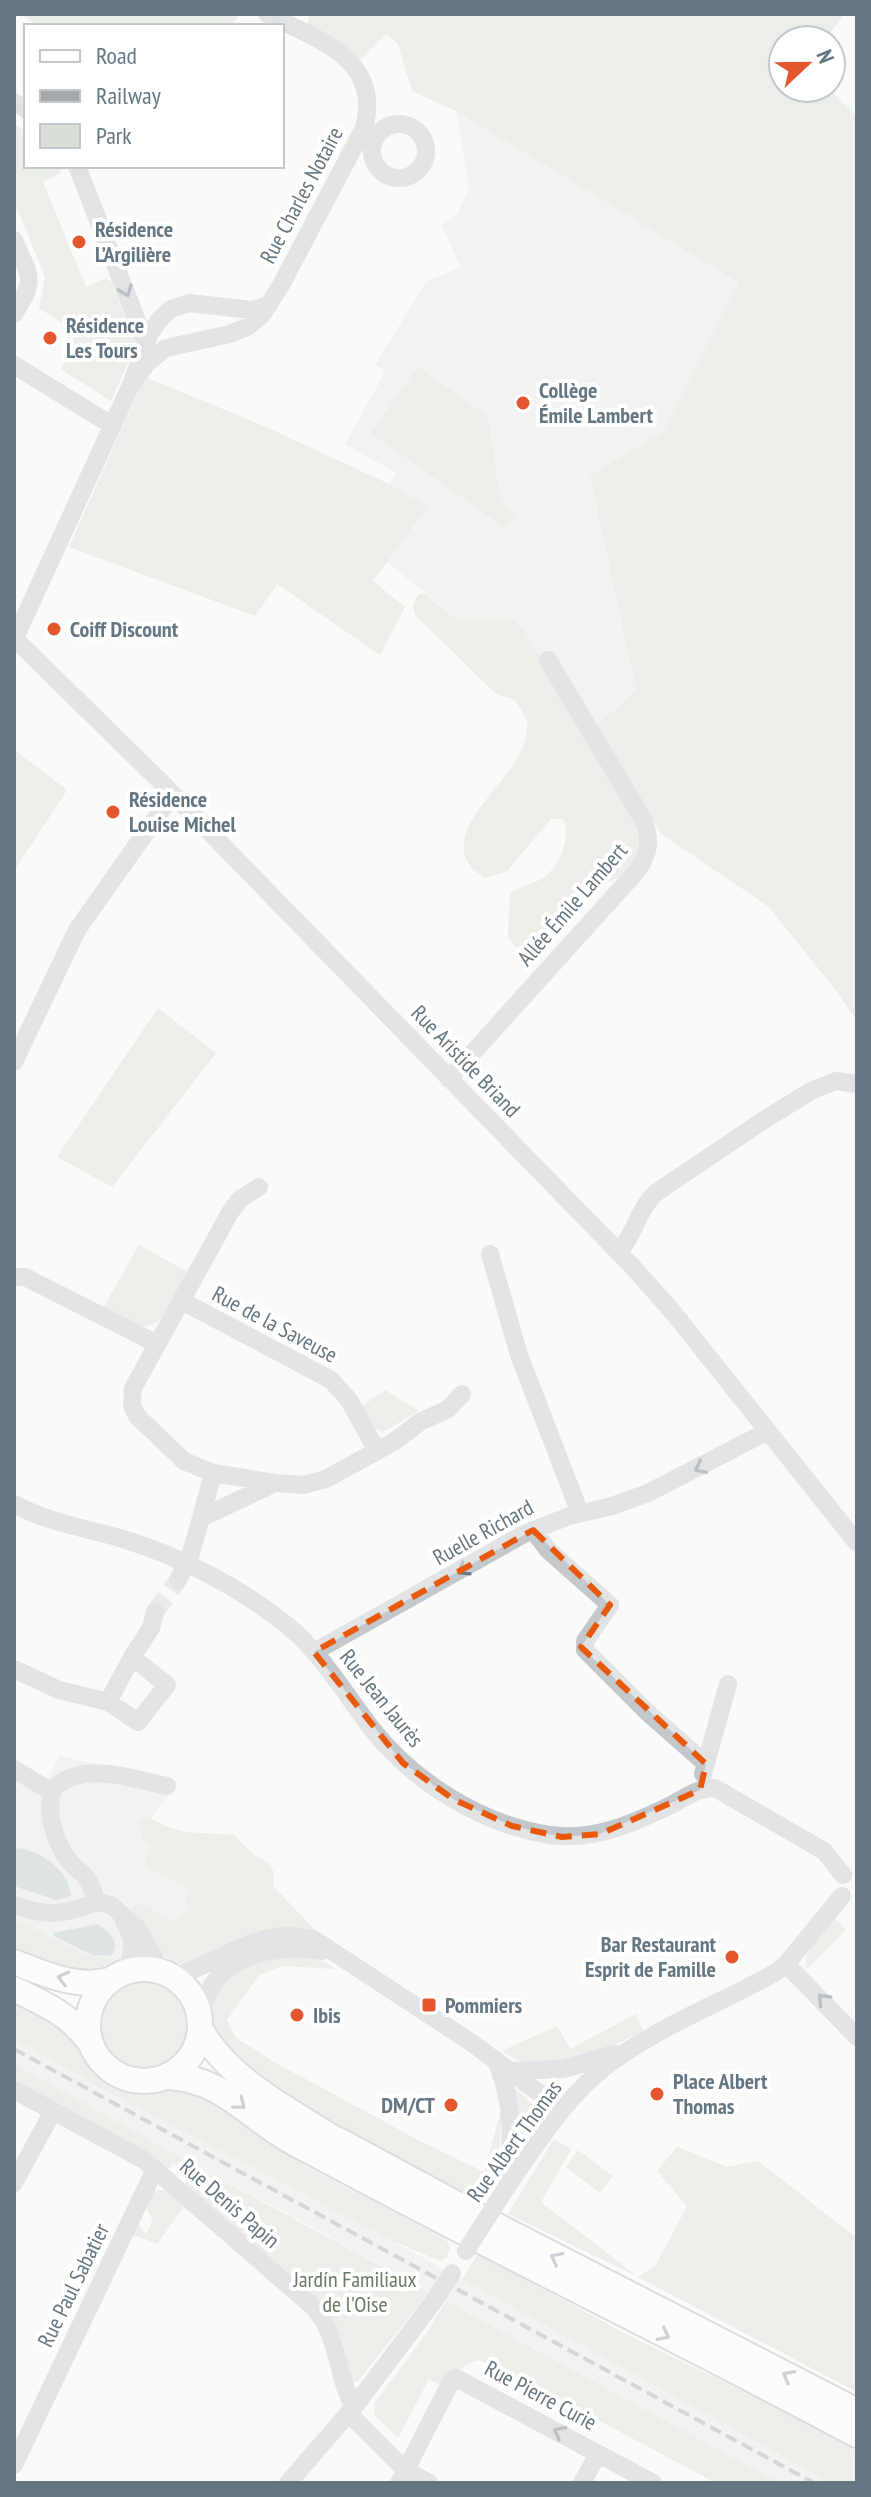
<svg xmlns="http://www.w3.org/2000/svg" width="871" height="2497" viewBox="0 0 871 2497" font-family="'PT Sans Narrow',sans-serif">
<rect width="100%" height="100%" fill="#fafaf8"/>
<!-- built -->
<path fill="#e8e9e9" d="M456 111 741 283 662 433 590 475 636 689 596 727 530 678 387 562 427 506 389 485 396 473 345 444 384 374 383 369 375 365 426 282 461 267 441 225 457 215 469 189Z
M59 1756 179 1783 151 1818 148 1816 152 1847 145 1861 191 1890 190 1907 175 1921 136 1901 135 1904 151 1953 131 1956 120 1960 86 1955 14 1918V1780L42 1794Z
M14 2039 110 2093 393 2241 831 2483H780L282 2211 209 2173 14 2065Z"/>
<!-- green -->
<path fill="#dadfd7" d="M21 14H239L232 26H38Z
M310 14H845L825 40H783V88H828L857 117V1021L835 989 768 906 661 834 596 727 636 689 590 475 662 433 740 283 456 111 412 91 398 44 386 34 361 59 307 24Z
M14 124 26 132V166H58L61 173 43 182 86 287 105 279 111 281 134 338 135 347 111 401 61 369 71 353 67 349 80 327 64 318 61 322 39 308 45 277 18 210 14 207Z
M418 367 487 416 501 503 515 513 505 528 371 433Z
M145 377 266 427 389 484 428 506 373 581 405 607 380 655 277 584 255 616 69 547Z
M424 593 459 621H514L525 632 533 649 557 675 649 845 620 878 607 882 564 921 533 944 516 947 508 938 510 893C519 887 541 881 545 877 560 865 572 836 563 819H551L507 871 485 878C479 873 470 868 467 861 446 817 533 770 527 722 526 716 518 706 515 700L496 694 415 615 413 605 418 595Z
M14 750 67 790 14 871Z
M158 1008 216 1053 112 1187 57 1157Z
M139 1245 188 1272C178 1289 164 1334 138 1325 126 1321 114 1313 103 1308Z
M385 1390 419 1411 383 1432 374 1428 362 1406Z
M148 1816C175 1836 201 1832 234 1835L253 1854 267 1862 274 1872 273 1886 317 1932 192 1966C159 1964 147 1935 131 1910L136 1901 175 1921 190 1907 186 1899 191 1890 146 1866 145 1861 152 1847 144 1841 138 1819Z
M14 1918 86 1955 120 1960C92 1988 46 1963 14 1954Z
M835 1918 846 1930 807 1969C801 1950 823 1932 835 1918Z
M300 1954 324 1961 335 1969 283 1966 259 1975 227 2020 235 2037 274 2062 418 2140 484 2172 502 2107 498 2172 482 2205C433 2179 385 2154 336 2128 303 2111 265 2095 238 2067 222 2052 207 2025 211 2002 218 1962 267 1958 300 1954Z
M101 2025a43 43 0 1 1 86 0a43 43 0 1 1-86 0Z
M14 1996 74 2030 94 2071 110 2085 126 2092 145 2094 183 2087 233 2112 305 2166 446 2239 450 2248 447 2257 440 2261 393 2241 110 2093 14 2039Z
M636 2014 643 2031C606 2050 568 2066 525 2062 517 2061 509 2055 502 2051L557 2026 570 2049Z
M14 2064 209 2173 429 2292 358 2381 352 2382 342 2339 326 2309 184 2185 188 2178 174 2163 166 2171 14 2082Z
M512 2085 544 2116 517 2156Z
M554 2139 571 2149 541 2202 638 2277 656 2265 687 2206 657 2171 677 2147 727 2167 758 2161 857 2238V2392L638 2277 508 2214Z
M578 2150 613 2176 600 2193 566 2167Z
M159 2190H165L185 2205 157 2244 133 2235 137 2223 146 2234 153 2220 144 2205 151 2193Z
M478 2254 632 2337 806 2422 857 2451V2483H831L462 2279Z
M446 2301 780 2483H716L495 2365 477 2360 447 2375 440 2385 429 2379 398 2438 374 2415 375 2402 428 2331Z"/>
<!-- water -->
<path fill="#bbc7cb" d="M20 1848C44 1854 68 1869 71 1896L56 1900 14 1886V1849Z
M98 1924C109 1932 122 1943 111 1956L92 1955 54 1936 53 1933Z"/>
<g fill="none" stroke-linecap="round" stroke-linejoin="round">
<!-- minor-tunnel -->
<path stroke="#d5d9db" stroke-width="18" stroke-dasharray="18 9" stroke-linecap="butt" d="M155 1612 178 1580"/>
<defs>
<path id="major" d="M14 1962C45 1974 79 1990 113 1979
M88 2025a56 56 0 1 1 112 0a56 56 0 1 1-112 0Z
M14 1989C45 2004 71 2015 91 2044
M201 2030C230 2081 290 2110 338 2141"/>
<path id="highway" d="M169 2076C216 2079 238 2105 275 2130 288 2139 303 2147 317 2154 495 2250 678 2338 857 2434
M338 2141 505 2231 857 2412"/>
</defs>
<!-- major casing -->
<use href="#major" stroke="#b5babe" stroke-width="28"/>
<!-- highway casing -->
<use href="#highway" stroke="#b4b9bd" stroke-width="30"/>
<!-- minor -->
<path stroke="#c3c8cc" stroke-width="18" d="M14 102 26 109
M372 151a27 27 0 1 1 54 0a27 27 0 1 1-54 0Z
M77 166 146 344
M14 240C30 278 37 278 14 314
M14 365 113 426
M131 385 147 363 166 348 230 334 249 326 262 315 281 285 364 128C383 58 316 39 267 14
M14 638 162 783 631 1265 672 1311 857 1543
M15 638 131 385 150 333 160 319 171 309 189 303 252 310 269 305
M14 1062 77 930 173 794
M449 1079 637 871C650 853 651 839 643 819L548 660
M259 1187 240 1199 231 1211 133 1388 132 1405 137 1416 184 1461 213 1473 275 1483
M618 1252C636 1234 637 1209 657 1192L767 1118 811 1091 836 1081 857 1084
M490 1254 519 1355 580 1513
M14 1277H25L157 1344
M182 1301 331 1380 349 1400 377 1451
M14 1504C49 1523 86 1528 123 1539 182 1557 241 1588 288 1626 322 1654 345 1694 372 1729 414 1782 482 1825 550 1835 594 1841 632 1824 671 1805 685 1798 699 1787 715 1788L824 1851 843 1875
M201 1518 213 1473
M533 1530 548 1550 610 1605 585 1641V1650L646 1711 706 1764
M178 1580 191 1553 201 1518 275 1483 303 1485 326 1479 395 1441 420 1422 448 1409 462 1394
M314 1652 524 1534 569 1516 612 1506 648 1493 768 1431
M132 1657 151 1628 155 1612
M14 1669 59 1690 108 1702 138 1722 167 1685 132 1657 108 1702
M14 1769 52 1792
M703 1774 728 1684
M97 1902C94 1895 92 1886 87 1879 82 1871 74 1868 69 1861 55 1842 44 1810 54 1788 83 1760 133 1779 167 1786
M97 1902 111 1905 137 1928 162 1972
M14 1905C48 1917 64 1915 97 1902
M786 1964 857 2037
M122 1974C135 1957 136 1939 124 1922
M173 1977C221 1963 263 1923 315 1940L472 2043 562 2110
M199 2013C205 2000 210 1985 220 1975 245 1950 288 1945 321 1951
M496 2060C514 2105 512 2135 508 2182
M510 2071 563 2069 615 2054
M14 2090 144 2160 312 2306C340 2334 335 2374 354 2407
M14 2183 53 2111
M508 2185C537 2144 564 2099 605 2067 656 2027 720 2004 776 1972L786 1964 842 1896
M348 2413 405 2470 429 2483
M14 2465 155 2169
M288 2483 354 2407 434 2301
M399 2483 451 2382 456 2378 653 2483
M582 2483 598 2454"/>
<!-- major -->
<use href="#major" stroke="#fff" stroke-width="24"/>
<!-- highway -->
<use href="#highway" stroke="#fff" stroke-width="26"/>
<!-- rail -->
<path stroke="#a2aab0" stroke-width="4" stroke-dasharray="12 6" stroke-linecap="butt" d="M14 2049 814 2483"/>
<!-- minor-bridge -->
<path stroke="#c3c8cc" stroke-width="18" d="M466 2251 508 2185
M434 2301 452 2273"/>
</g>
<!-- one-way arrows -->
<defs><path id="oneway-chevron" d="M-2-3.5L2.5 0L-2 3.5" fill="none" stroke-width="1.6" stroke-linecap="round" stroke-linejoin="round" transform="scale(2)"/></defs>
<g stroke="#6a7a87">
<use href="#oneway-chevron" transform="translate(126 291) rotate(69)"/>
<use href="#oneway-chevron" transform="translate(700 1468) rotate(153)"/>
<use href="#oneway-chevron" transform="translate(463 1570) rotate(149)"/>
<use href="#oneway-chevron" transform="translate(823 1999) rotate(-133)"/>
<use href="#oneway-chevron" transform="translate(559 2432) rotate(-152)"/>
</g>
<g stroke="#939fa8">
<use href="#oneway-chevron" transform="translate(63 1978) rotate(-166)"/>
<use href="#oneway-chevron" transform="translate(240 2104) rotate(38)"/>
<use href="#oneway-chevron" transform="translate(556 2258) rotate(-153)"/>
<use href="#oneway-chevron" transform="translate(664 2335) rotate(27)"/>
<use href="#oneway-chevron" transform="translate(788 2376) rotate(-152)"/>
</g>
<!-- marked area -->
<path d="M0 0H871V2497H0ZM533 1530 610 1605 581 1647 706 1764 700 1790 600 1834 562 1837 512 1826 453 1799 403 1763 314 1652Z" fill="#fafaf8" fill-opacity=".55" fill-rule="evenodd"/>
<path fill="none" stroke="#e8590c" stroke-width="6" stroke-dasharray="16 10" stroke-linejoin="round" d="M533 1530 610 1605 581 1647 706 1764 700 1790 600 1834 562 1837 512 1826 453 1799 403 1763 314 1652Z"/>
<!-- markers -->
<g fill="#e4572e" stroke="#fff" stroke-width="3">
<circle cx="79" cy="242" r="8"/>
<circle cx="50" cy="338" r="8"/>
<circle cx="523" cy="403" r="8"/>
<circle cx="54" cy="629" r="8"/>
<circle cx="113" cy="812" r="8"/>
<circle cx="732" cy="1957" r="8"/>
<rect x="421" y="1997" width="16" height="16" rx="4"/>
<circle cx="297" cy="2015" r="8"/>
<circle cx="657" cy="2094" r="8"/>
<circle cx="451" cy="2105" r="8"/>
</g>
<g text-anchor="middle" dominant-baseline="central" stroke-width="8" stroke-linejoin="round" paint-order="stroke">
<!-- street labels -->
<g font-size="22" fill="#657683" stroke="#fff">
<text transform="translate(301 195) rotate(-62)">Rue Charles Notaire</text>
<text transform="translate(572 904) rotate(-49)">Allée Émile Lambert</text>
<text transform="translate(466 1061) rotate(46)">Rue Aristide Briand</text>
<text transform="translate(275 1324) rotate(28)">Rue de la Saveuse</text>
<text transform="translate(483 1532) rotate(-29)">Ruelle Richard</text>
<text transform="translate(382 1698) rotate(51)">Rue Jean Jaurès</text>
<text transform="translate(514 2141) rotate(-54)">Rue Albert Thomas</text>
<text transform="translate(230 2203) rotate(41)">Rue Denis Papin</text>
<text transform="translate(73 2285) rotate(-64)">Rue Paul Sabatier</text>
<text transform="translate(541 2395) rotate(28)">Rue Pierre Curie</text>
</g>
<!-- poi labels -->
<g font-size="22" font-weight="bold" fill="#657683" stroke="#fff" text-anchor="start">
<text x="95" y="229">Résidence<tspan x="95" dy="25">L’Argilière</tspan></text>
<text x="66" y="325">Résidence<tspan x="66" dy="25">Les Tours</tspan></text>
<text x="539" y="390">Collège<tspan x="539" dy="25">Émile Lambert</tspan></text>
<text x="70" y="629">Coiff Discount</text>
<text x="129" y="799">Résidence<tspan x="129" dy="25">Louise Michel</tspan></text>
<text x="716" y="1944" text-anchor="end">Bar Restaurant<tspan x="716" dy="25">Esprit de Famille</tspan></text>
<text x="445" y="2005">Pommiers</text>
<text x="313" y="2015">Ibis</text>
<text x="673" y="2081">Place Albert<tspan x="673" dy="25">Thomas</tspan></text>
<text x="435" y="2105" text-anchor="end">DM/CT</text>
</g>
<!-- park labels -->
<g font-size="22" fill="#687a64" stroke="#fff">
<text x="355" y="2279">Jardín Familiaux<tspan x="355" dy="25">de l'Oise</tspan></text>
</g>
</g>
<!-- border -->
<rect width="871" height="2497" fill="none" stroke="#657683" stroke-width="32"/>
<!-- legend -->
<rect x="24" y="24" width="260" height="144" fill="#ffffff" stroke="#c1c8cd" stroke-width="2"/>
<rect x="40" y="50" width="40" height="12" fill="#ffffff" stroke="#c1c8cd" stroke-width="2"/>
<text x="96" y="64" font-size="24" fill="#657683">Road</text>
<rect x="40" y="90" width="40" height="12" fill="#a2aab0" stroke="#c1c8cd" stroke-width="2"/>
<text x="96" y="104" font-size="24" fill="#657683">Railway</text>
<rect x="40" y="124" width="40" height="24" fill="#dadfd7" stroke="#c1c8cd" stroke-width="2"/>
<text x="96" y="144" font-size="24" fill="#657683">Park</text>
<!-- north arrow -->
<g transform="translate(807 64) rotate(68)"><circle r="38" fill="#ffffff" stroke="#c1c8cd" stroke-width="2"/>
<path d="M0-6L14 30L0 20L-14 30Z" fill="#e4572e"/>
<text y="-12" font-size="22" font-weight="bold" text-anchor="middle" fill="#657683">N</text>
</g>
</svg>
